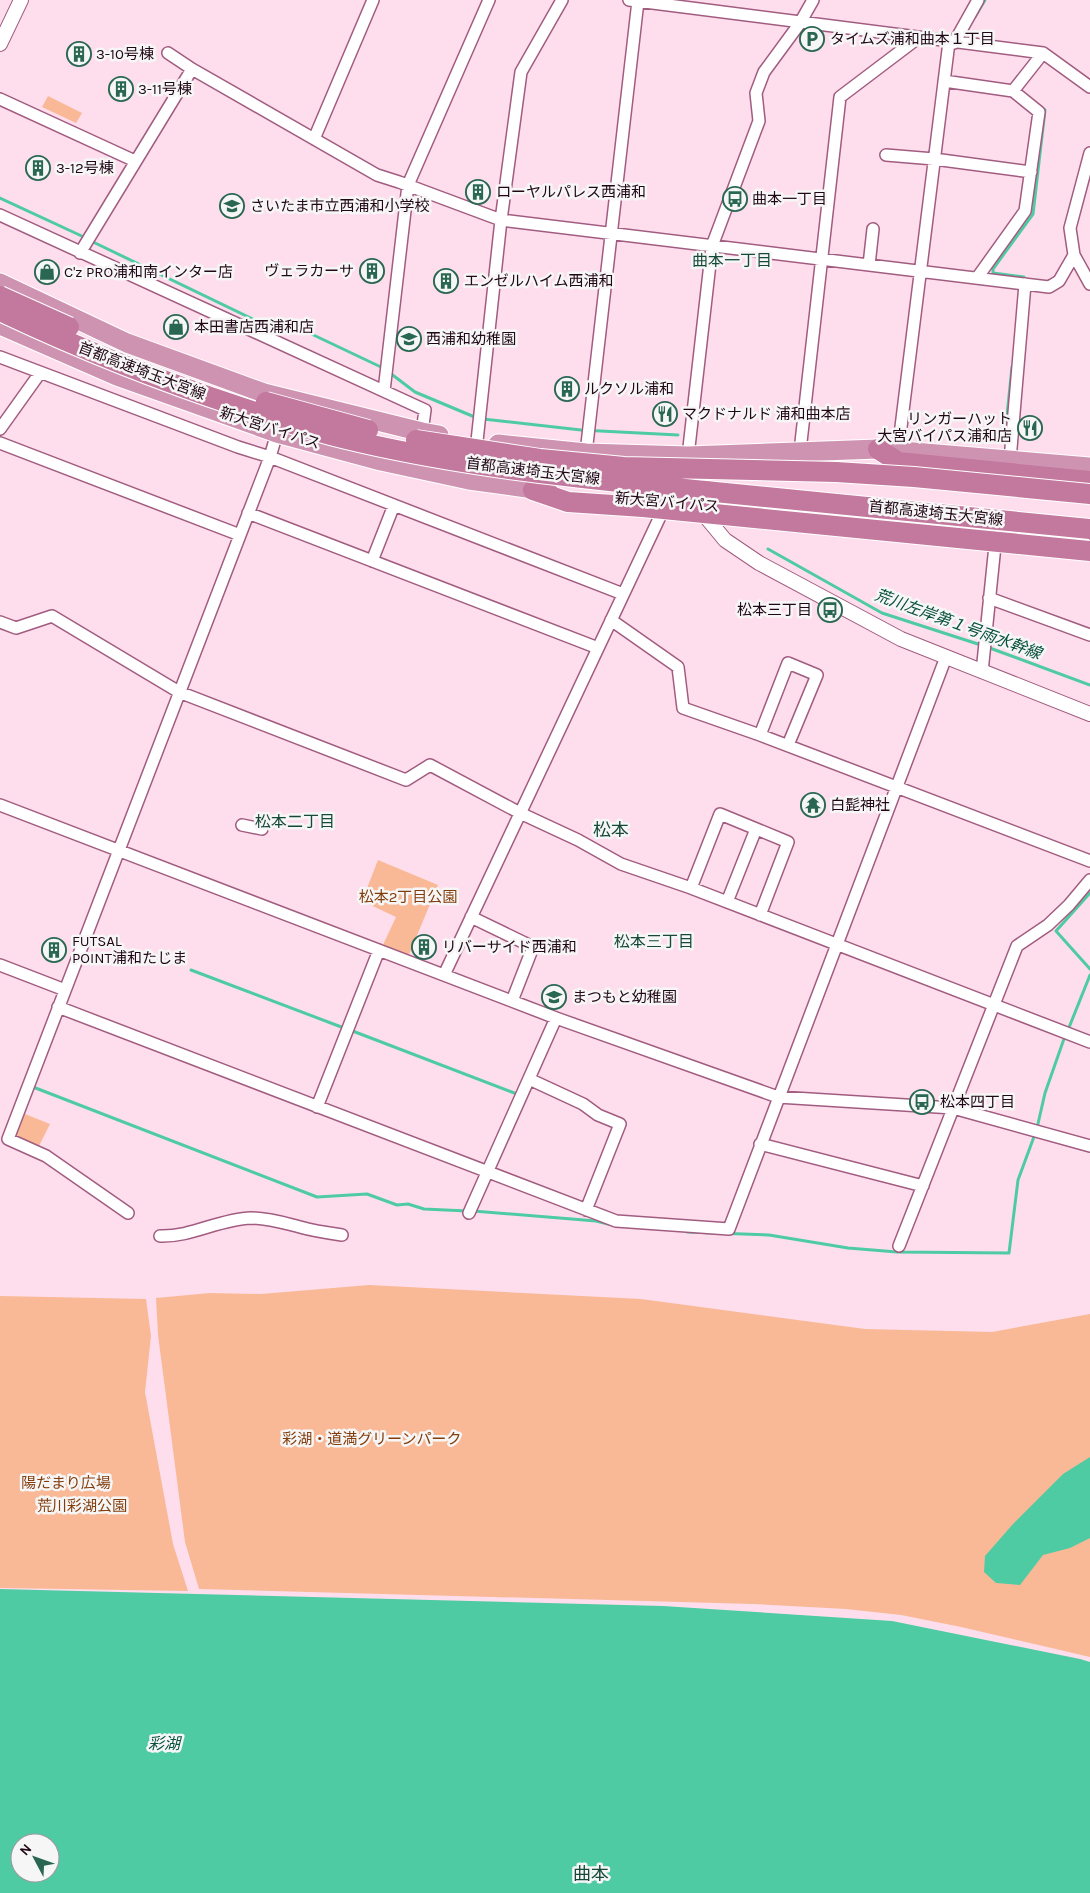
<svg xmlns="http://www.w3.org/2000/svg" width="1090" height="1893" viewBox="0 0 1090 1893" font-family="Karla,'Noto Sans JP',sans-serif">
<rect width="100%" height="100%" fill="#fedeed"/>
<!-- green -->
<path fill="#f9b997" d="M48 96 82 113 76 123 42 107Z
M378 860 438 885 408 957 382 947 396 917 362 901Z
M20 1112 50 1124 37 1150 10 1138Z
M369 1285 641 1299 865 1329 992 1332 1090 1314V1657L961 1627 901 1615 846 1609 753 1604 199 1589 185 1542 158 1335 156 1298 210 1293 261 1294Z
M0 1296 146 1299 151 1336 145 1392 173 1544 188 1591 0 1588Z"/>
<!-- water -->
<path fill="#4ecba3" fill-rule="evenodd" d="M1090 1457V1538L1070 1548 1043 1555 1020 1585 996 1583 984 1572 985 1556 1013 1524 1063 1474Z
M0 1589 663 1606 892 1621 1080 1659 1090 1662V1893H0ZM20 1843H50V1873H20Z"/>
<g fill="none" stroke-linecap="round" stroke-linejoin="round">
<!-- stream -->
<path stroke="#4ecba3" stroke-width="3" d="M975 17 985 0
M0 198 86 238
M91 241 259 322 284 321 383 368
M1024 281V277L993 273V269L1033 214 1045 110 1041 107
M390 373 415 392 477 418
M483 419 581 430 678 435
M1005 435 1012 367
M768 549 882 613 981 645
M987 647 1090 685
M1090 893 1056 931 1090 969
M191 970 344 1028
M350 1030 517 1094
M1068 1030 1090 975
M33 1087 317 1197 367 1194 397 1205 408 1204 424 1209 467 1211
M1037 1128 1045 1093 1065 1036
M473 1211 596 1221 616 1226
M687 1232 769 1235 848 1248 897 1252 1009 1253 1018 1180 1035 1134"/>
<defs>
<path id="minor" d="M629 0 1043 53 1090 87
M954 43 978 0
M168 53 192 69 377 175 399 182 501 220 1049 287 1059 281 1074 255
M944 81 1013 91 1039 112 1025 211 977 278
M1013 91 1043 53
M0 99 135 161
M314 139 373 0
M1090 153 1070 228 1074 255 1090 284
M886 155 934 159 1031 172
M0 215 425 410 422 432
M80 253 192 69
M869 265 873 229
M0 357 238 447 270 457 623 594
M384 391 408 185 489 0
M0 429 40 373
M477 441 501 220 521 72 562 0
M0 443 240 535
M800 451 840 97 918 38
M898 451 949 42
M586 453 638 1
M688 456 712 246 759 121 756 93 764 72 800 23 813 0
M1010 460 1025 284
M248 513 598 648
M372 561 394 505
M989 598 1090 635
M611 620 678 667 683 708 760 735 1090 861
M0 622 16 628 52 616 179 692 406 780 430 765 520 813 578 840 621 864 691 888 1090 1042
M982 672 996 536
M760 735 788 663 817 675 788 745
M0 805 556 1018 778 1097 953 1108 1090 1146
M242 825 262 829
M691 888 720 814 788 842 760 915
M727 902 756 829
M471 917 533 947 512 1001
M0 965 65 990
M444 975 665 506
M58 1007 616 1221 729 1229 946 657
M529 1079 583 1104 598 1115 620 1124 586 1210
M317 1107 379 950
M760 1144 923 1186
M128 1213 46 1156 8 1139 270 457 277 433
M469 1213 556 1018
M160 1236C192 1237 219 1219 251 1218 269 1218 284 1223 300 1227 314 1231 328 1233 342 1235
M899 1246 1017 946 1048 925 1069 905 1090 880"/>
<path id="tertiary" d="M0 44 21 0
M689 460 696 505 725 540 759 563 901 639 1090 714"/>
<path id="trunk" d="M0 283 127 343 264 393 422 432 439 435
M0 325 117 376 277 433 381 461 469 480 548 491
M498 444 586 453 688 456 878 449 1090 467
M1012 533 1090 541"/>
<path id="motorway" d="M878 449 898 462 1090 481
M533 490 568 502 643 507"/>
</defs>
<!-- minor casing -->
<use href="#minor" stroke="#a15c80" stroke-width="14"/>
<!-- tertiary casing -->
<use href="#tertiary" stroke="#a15c80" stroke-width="16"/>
<!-- trunk casing -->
<use href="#trunk" stroke="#fff" stroke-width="21"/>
<!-- motorway casing -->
<use href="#motorway" stroke="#fff" stroke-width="22"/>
<!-- minor -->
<use href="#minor" stroke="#fff" stroke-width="11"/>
<!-- tertiary -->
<use href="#tertiary" stroke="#fff" stroke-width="14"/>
<!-- trunk -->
<use href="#trunk" stroke="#cf93b2" stroke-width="19"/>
<!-- motorway -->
<use href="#motorway" stroke="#c3789e" stroke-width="20"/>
<defs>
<path id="motorway-bridge" d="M0 296 69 327
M0 311C78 348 158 380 240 407 279 420 318 433 359 442 476 469 596 480 715 492 840 504 965 516 1090 529
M266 402 368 430
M416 440 540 459 624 467 836 472 914 477 1090 494
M643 507 1090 551"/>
</defs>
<!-- motorway-bridge casing -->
<use href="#motorway-bridge" stroke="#fff" stroke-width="22" stroke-linecap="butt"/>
<!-- motorway-bridge -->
<use href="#motorway-bridge" stroke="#c3789e" stroke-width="20"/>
</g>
<!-- icons -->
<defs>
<symbol id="parking-ring" viewBox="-11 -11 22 22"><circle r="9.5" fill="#f6f6f6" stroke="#2a6753" stroke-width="1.5"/><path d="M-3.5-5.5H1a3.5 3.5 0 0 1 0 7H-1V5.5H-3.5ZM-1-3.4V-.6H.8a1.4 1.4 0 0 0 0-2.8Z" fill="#2a6753"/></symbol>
<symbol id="building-ring" viewBox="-11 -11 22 22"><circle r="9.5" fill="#f6f6f6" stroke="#2a6753" stroke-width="1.5"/><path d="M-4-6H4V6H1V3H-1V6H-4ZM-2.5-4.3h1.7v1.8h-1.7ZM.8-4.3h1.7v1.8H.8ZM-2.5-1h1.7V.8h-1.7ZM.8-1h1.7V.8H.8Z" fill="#2a6753"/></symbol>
<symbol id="bus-ring" viewBox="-11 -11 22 22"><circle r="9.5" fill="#f6f6f6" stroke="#2a6753" stroke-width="1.5"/><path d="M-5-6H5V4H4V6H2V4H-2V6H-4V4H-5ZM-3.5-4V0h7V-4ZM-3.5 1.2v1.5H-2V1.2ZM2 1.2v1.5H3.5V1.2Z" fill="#2a6753"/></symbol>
<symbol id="school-ring" viewBox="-11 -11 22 22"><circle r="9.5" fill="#f6f6f6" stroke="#2a6753" stroke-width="1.5"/><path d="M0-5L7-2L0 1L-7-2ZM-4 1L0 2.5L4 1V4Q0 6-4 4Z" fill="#2a6753"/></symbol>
<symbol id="shop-ring" viewBox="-11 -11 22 22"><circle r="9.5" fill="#f6f6f6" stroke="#2a6753" stroke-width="1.5"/><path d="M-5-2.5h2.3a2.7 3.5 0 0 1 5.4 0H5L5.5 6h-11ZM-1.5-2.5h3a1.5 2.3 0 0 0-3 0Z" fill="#2a6753"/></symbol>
<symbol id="restaurant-ring" viewBox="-11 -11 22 22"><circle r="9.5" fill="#f6f6f6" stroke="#2a6753" stroke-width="1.5"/><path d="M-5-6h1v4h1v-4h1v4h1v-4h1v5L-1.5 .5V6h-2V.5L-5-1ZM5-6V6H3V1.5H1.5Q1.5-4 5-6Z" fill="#2a6753"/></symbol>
<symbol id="temple-ring" viewBox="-11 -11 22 22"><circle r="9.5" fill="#f6f6f6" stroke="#2a6753" stroke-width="1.5"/><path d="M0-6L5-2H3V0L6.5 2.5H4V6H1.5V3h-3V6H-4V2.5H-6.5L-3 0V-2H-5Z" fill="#2a6753"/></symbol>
</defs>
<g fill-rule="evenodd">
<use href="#parking-ring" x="798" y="25" width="28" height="28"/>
<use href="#building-ring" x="65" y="40" width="28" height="28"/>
<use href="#building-ring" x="107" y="75" width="28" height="28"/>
<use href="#building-ring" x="24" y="154" width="28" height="28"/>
<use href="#building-ring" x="464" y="178" width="28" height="28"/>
<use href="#bus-ring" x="721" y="185" width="28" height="28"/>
<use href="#school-ring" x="218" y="192" width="28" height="28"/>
<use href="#building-ring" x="358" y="257" width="28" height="28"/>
<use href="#shop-ring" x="33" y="258" width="28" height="28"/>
<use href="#building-ring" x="432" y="267" width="28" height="28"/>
<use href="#shop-ring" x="162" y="313" width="28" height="28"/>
<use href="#school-ring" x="395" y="325" width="28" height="28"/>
<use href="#building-ring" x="553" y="375" width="28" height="28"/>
<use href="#restaurant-ring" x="651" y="400" width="28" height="28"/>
<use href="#restaurant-ring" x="1016" y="414" width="28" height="28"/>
<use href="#bus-ring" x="816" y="596" width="28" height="28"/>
<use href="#temple-ring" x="799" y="791" width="28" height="28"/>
<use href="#building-ring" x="410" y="933" width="28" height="28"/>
<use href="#building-ring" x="40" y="936" width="28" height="28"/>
<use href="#school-ring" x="540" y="983" width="28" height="28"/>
<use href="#bus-ring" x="908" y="1088" width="28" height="28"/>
</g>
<g text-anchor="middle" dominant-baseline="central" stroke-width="5" stroke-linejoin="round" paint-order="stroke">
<!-- poi labels -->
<g font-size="15" fill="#210716" stroke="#f6f6f6" text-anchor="start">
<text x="830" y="39">タイムズ浦和曲本１丁目</text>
<text x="96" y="54">3-10号棟</text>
<text x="138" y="89">3-11号棟</text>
<text x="56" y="168">3-12号棟</text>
<text x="496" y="192">ローヤルパレス西浦和</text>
<text x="752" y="199">曲本一丁目</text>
<text x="250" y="206">さいたま市立西浦和小学校</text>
<text x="354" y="271" text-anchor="end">ヴェラカーサ</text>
<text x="64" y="272">C'z PRO浦和南インター店</text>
<text x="464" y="281">エンゼルハイム西浦和</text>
<text x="194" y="327">本田書店西浦和店</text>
<text x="426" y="339">西浦和幼稚園</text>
<text x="584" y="389">ルクソル浦和</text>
<text x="682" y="414">マクドナルド 浦和曲本店</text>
<text x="1012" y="419" text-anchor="end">リンガーハット<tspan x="1012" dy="17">大宮バイパス浦和店</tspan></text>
<text x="812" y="610" text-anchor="end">松本三丁目</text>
<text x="830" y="805">白髭神社</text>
<text x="72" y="941">FUTSAL<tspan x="72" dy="17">POINT浦和たじま</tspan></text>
<text x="442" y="947">リバーサイド西浦和</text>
<text x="572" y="997">まつもと幼稚園</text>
<text x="940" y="1102">松本四丁目</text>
</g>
<!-- street labels -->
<g font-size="15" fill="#210716" stroke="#f6f6f6">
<text transform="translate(142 371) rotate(21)">首都高速埼玉大宮線</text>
<text transform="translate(270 428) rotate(18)">新大宮バイパス</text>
<text transform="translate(533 471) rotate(7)">首都高速埼玉大宮線</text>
<text transform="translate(667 502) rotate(5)">新大宮バイパス</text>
<text transform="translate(936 513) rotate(6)">首都高速埼玉大宮線</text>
</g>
<!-- park labels -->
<g font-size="15" fill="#833c0c" stroke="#f6f6f6">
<text x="408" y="897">松本2丁目公園</text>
<text x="372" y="1439">彩湖・道満グリーンパーク</text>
<text x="66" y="1483">陽だまり広場</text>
<text x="82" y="1506">荒川彩湖公園</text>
</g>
<!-- neighbourhood labels -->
<g font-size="16" fill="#174939" stroke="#f6f6f6">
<text x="732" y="260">曲本一丁目</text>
<text x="295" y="821">松本二丁目</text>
<text x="654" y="941">松本三丁目</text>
</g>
<!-- water labels -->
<g font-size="16" font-style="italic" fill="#06503c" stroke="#f6f6f6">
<text transform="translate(958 624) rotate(20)">荒川左岸第１号雨水幹線</text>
<text x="164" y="1743">彩湖</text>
</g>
<!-- quarter labels -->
<g font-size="18" fill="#174939" stroke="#f6f6f6">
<text x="611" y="830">松本</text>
<text x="591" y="1874">曲本</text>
</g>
</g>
<!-- north arrow -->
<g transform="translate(35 1858) rotate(311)"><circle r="24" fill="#f6f6f6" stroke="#a1969c"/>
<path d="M0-4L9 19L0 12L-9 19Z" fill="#2a6753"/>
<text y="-8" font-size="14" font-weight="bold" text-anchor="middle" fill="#210716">N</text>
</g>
</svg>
